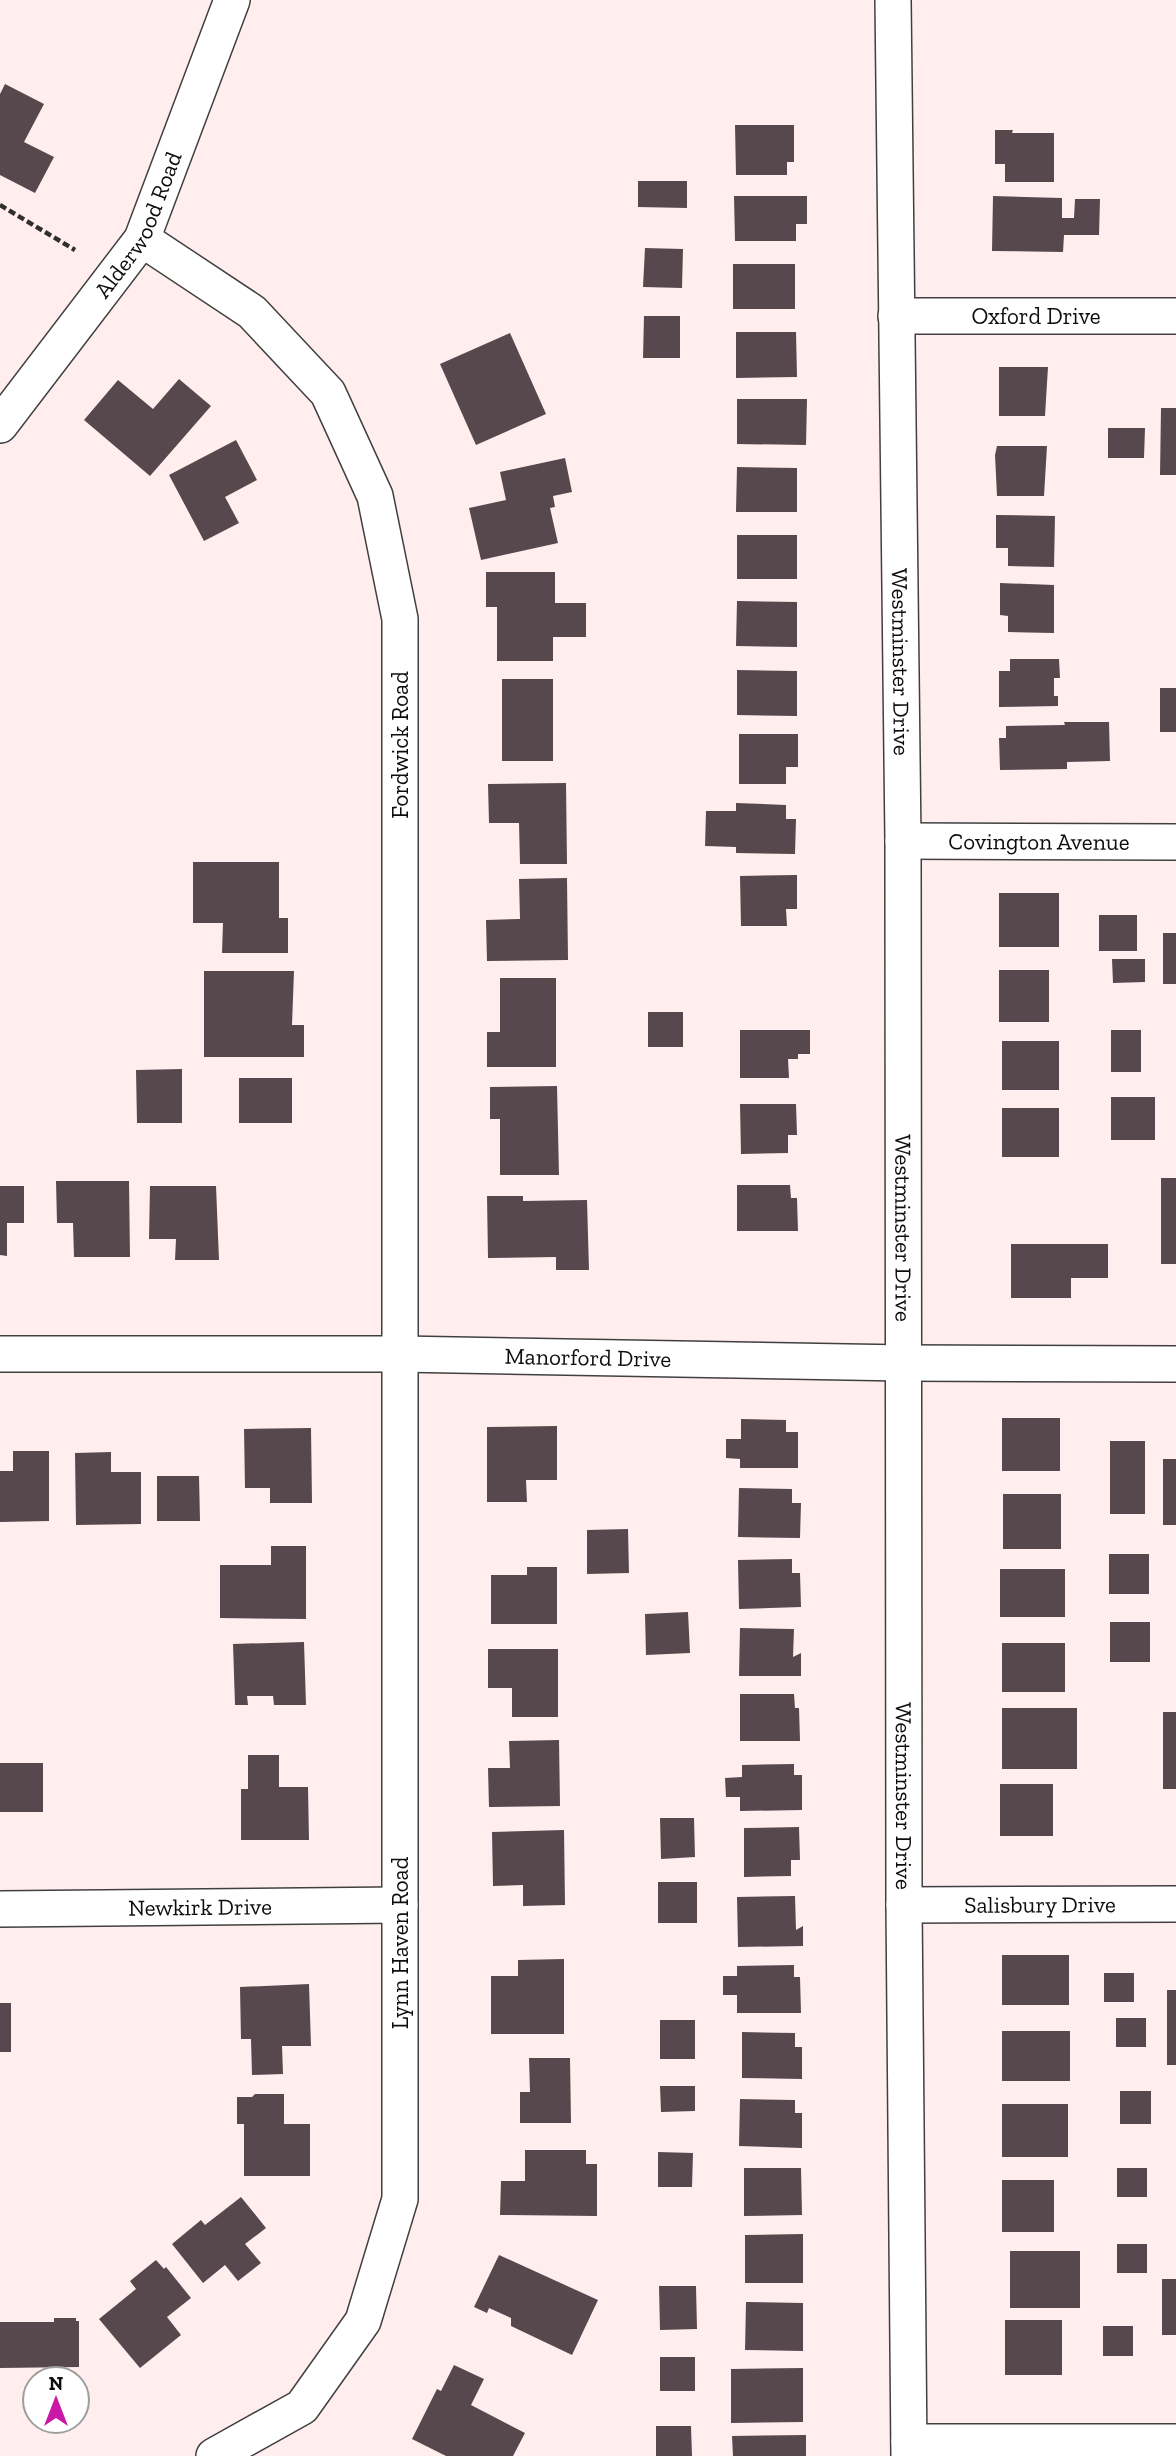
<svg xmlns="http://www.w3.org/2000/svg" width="1176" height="2456" viewBox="0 0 1176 2456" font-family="'Zilla Slab',serif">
<rect width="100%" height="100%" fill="#ffeeed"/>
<!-- building -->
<path fill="#57484e" d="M5 84 44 104 24 142 54 157 35 193 0 175V94Z
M735 125H794V162H787V175H736Z
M995 130H1013L1012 133H1054V182H1005V164H995Z
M638 181H687V208L638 207Z
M734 196H807V224H796V241H735Z
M993 196 1062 198V218H1074L1075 199H1100L1099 235H1064L1063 252 992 251Z
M645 248 683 249 682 288 643 287Z
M733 264H795V309H733Z
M644 316H680V358H643Z
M736 332H796L797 377 736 378Z
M510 333 546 414 476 445 440 364Z
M999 367H1048L1045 416H999Z
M179 379 211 406 150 476 84 420 118 380 153 409Z
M737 399H807L806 445 737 444Z
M1161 408H1176V475H1160Z
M1108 428H1145L1144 458H1108Z
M236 440 257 480 225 497 239 523 204 541 169 475Z
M997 446H1047L1044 496H997L995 455Z
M565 458 572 492 553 496 555 507 550 508 558 543 481 560 469 508 506 500 500 472Z
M737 467 797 468V512H736Z
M996 515 1055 516 1054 567 1008 566V548H996Z
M737 535H797V579H737Z
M486 572H555V603H586V637H553V661H497V607H486Z
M1000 583 1054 585V633L1008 632V616L1000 615Z
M737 601 797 602V647L736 646Z
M1010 659H1059L1060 678H1054V696H1058V706L999 707V671H1010Z
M737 670 797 671V716L737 715Z
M502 679H553V761H502Z
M1160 688H1176V732H1160Z
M1064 722H1109L1110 761 1067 762V769L1000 770 999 738H1006V726L1065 725Z
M739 734H798V767H786V784H739Z
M566 783 567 864H520L519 823H489L488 784Z
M736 803 786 805V819H796L795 854 736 853V847L705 846 706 811H736Z
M193 862H279V918H288V953H222L223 923H193Z
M797 875V909H786L787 926H741L740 876Z
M567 878 568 960 487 961 486 920 520 919 519 879Z
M999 893H1059V947H999Z
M1099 915H1137V951H1099Z
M1163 933H1176V984H1163Z
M1112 959H1145V982L1113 983Z
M999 970H1049V1022H999Z
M204 971H294L292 1025H304V1057H204Z
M500 978H556V1067H487V1032H500Z
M648 1012H683V1047H648Z
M740 1030H810V1054H798V1059H788L789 1078H740Z
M1111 1030H1141V1072H1111Z
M1002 1041H1059V1090H1002Z
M182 1069V1123H137L136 1070Z
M239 1078H292V1123H239Z
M557 1086 559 1175H500V1119H490V1087Z
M1111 1097H1155V1140H1111Z
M740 1104H796L797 1135H788V1153L741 1154Z
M1002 1108H1059V1157H1002Z
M1161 1178H1176V1264H1161Z
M56 1181H129L130 1257H74L73 1223H57Z
M737 1185H790L791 1198H797L798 1231H737Z
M0 1186H24V1223H7V1256L0 1255Z
M150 1186H216L219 1260H175L176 1239H149Z
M487 1196H523V1201L587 1200 589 1270H556V1257L488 1258Z
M1011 1244H1108V1278H1071V1298H1011Z
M1002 1418H1060V1471H1002Z
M741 1419 786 1420V1432H798V1468H740V1459L726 1458V1439H741Z
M557 1426V1480H526L527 1502H487V1427Z
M311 1428 312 1503H270V1488H245L244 1429Z
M1110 1441H1145V1514H1110Z
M13 1451H49V1521L0 1522V1471H13Z
M111 1452V1472H141V1524L76 1525 75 1453Z
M1163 1459H1176V1525H1163Z
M157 1476H199L200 1521H157Z
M739 1488 792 1489V1503H801L800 1538 738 1537Z
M1003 1494H1061V1549H1003Z
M628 1529 629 1573 587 1574V1530Z
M271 1546H306V1619L220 1618V1565H271Z
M1109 1554H1149V1594H1109Z
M792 1559V1573H800L801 1607 739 1609 738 1560Z
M527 1567H557V1624H491V1575H527Z
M1000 1569H1065V1617H1000Z
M688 1612 690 1653 646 1655 645 1614Z
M1110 1622H1150V1662H1110Z
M740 1628 794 1629 793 1657 801 1653V1676H739Z
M304 1642 306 1705H274L273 1696H247L248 1705H235L233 1644Z
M1002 1643H1065V1692H1002Z
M488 1649H558V1717H512V1688H488Z
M740 1694H794L795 1708H799L800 1741H740Z
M1002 1708H1077V1769H1002Z
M1163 1712H1176V1789H1163Z
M559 1740 560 1806 489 1807 488 1768H510L509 1741Z
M248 1755H279V1787H308L309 1840H241V1789H248Z
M0 1763H43V1812H0Z
M794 1764V1775H802V1810L740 1811V1797H726L725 1778 742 1777V1765Z
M1000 1784H1053V1836H1000Z
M660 1818H694L695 1857 661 1859Z
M799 1827 800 1860H791V1876L744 1877V1828Z
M564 1830 565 1905 523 1906V1885L493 1886 492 1832Z
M658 1882H697V1923H658Z
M795 1896 796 1930 803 1926V1946L738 1947 737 1897Z
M1002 1955H1069V2005H1002Z
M564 1959V2034H491V1976H518V1960Z
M794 1965V1977H800L801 2013H737V1995H723V1976H737V1966Z
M1104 1973H1134V2002H1104Z
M309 1984 311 2046H282L283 2074 252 2075 251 2039H241L240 1987Z
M1167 1990H1176V2065H1167Z
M0 2003H11V2052H0Z
M1116 2018H1146V2047H1116Z
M660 2020H695V2059H660Z
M1002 2031H1070V2081H1002Z
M742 2032 795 2033V2047H802V2079L742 2078Z
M529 2058H570L571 2123H520V2092H530Z
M660 2086H695V2111L661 2112Z
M1120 2091H1151V2124H1120Z
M255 2094H284V2124H310V2176H244V2124H237V2097H252Z
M740 2099 795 2100V2113H802V2148L739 2146Z
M1002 2104H1068V2157H1002Z
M525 2150H586V2164H597V2216L500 2215 501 2181H525Z
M658 2152 693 2153 692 2187H658Z
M744 2168H801L802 2215 744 2216Z
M1117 2168H1147V2197H1117Z
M1002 2180H1054V2232H1002Z
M241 2197 266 2228 245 2244 261 2263 238 2281 225 2265 203 2283 172 2244 201 2220 205 2225Z
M803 2234V2283H745V2235Z
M1117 2244H1147V2273H1117Z
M1010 2251H1080V2308H1010Z
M499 2255 598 2300 572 2355 511 2326V2318L489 2308 487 2313 474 2307Z
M156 2260 164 2269 166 2267 191 2298 167 2317 181 2335 140 2368 99 2319 136 2289 130 2281Z
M1162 2279H1176V2335H1162Z
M659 2286H696L697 2329 660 2330Z
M746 2302 803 2303V2351L745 2350Z
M54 2318H76V2321H79V2367L0 2368V2322H54Z
M1005 2320H1062V2375H1005Z
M1103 2326H1133V2356H1103Z
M660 2357H695V2391H660Z
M454 2365 484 2379 471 2405 525 2433 513 2456H446L412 2439 437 2389 441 2391Z
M803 2368V2422L731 2423V2369Z
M656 2426H691L692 2456H656Z
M806 2435V2456H733L732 2436Z"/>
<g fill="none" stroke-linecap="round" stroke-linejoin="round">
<defs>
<g id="street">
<path id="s1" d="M893 0 903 841 904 1905 909 2456"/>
<path d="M142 239 252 312 328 393 375 496 400 619V2199L363 2321 302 2407 214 2456"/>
<path id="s2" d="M896 316H1176"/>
<path id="s3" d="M0 425 142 239 232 0"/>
<path id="s4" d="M903 841 1176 842"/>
<path id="s5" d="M0 1354H400L904 1363 1176 1364"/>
<path id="s6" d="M904 1905 1176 1904"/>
<path id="s7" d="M0 1909 400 1905"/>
<path d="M909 2442H1176"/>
</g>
</defs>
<!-- street casing -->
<use href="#street" stroke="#404040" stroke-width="38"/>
<!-- path -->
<path stroke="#2f2f2f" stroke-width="4.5" stroke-dasharray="7 3.5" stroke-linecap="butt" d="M0 205 75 250"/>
<!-- street -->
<use href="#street" stroke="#fff" stroke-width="35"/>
</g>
<g text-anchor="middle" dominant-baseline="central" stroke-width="7" stroke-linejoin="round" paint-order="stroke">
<!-- street labels -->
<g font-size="23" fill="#0d0d0d" stroke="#fff">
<text stroke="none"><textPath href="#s3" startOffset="245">Alderwood Road</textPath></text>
<text stroke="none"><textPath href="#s2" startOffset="140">Oxford Drive</textPath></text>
<text stroke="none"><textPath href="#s1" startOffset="662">Westminster Drive</textPath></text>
<text transform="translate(400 745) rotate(-90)">Fordwick Road</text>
<text stroke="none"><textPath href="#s4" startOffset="136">Covington Avenue</textPath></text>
<text stroke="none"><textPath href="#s1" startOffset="1228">Westminster Drive</textPath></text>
<text stroke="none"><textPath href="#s5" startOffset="588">Manorford Drive</textPath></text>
<text stroke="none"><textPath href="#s1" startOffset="1796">Westminster Drive</textPath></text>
<text stroke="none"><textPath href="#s6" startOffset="136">Salisbury Drive</textPath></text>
<text stroke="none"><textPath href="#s7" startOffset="200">Newkirk Drive</textPath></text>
<text transform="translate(400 1943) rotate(-90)">Lynn Haven Road</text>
</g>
</g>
<!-- north arrow -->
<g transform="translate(56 2400)"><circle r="33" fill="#ffffff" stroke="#9e9e9e" stroke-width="2"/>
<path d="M0-5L12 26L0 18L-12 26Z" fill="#cb17a5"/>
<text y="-10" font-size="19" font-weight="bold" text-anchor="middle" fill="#0d0d0d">N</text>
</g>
</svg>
